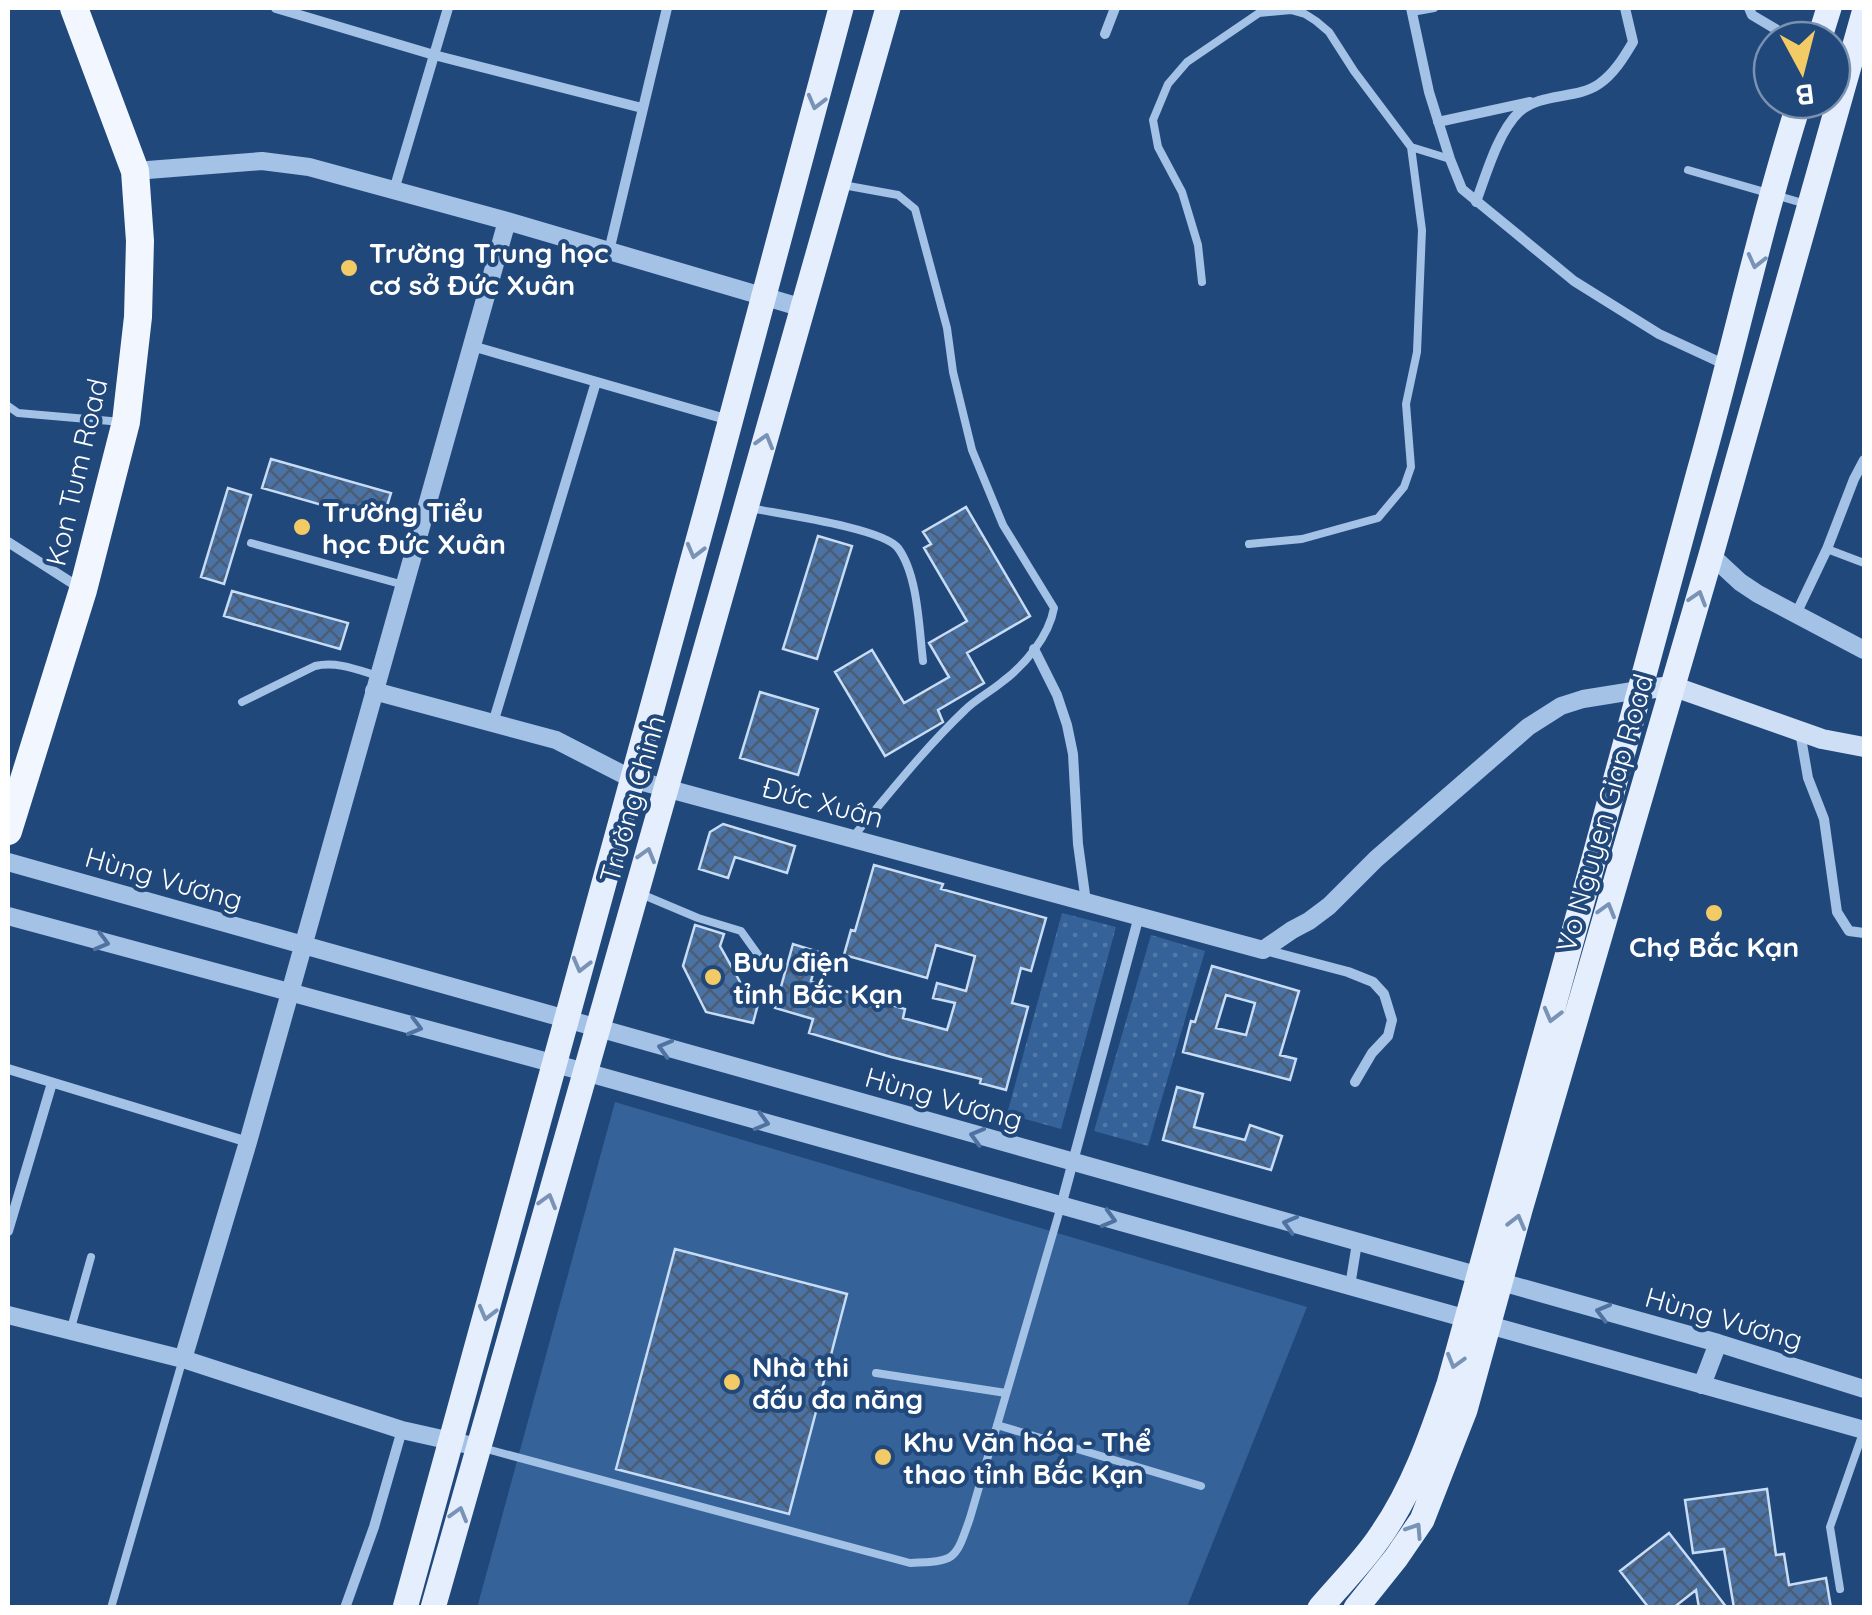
<svg xmlns="http://www.w3.org/2000/svg" width="1872" height="1615" viewBox="0 0 1872 1615" font-family="Quicksand,sans-serif">
<defs>
<pattern id="park-dots" width="8" height="8" patternUnits="userSpaceOnUse" patternTransform="scale(2.5)"><rect width="8" height="8" fill="#346299"/><path d="M2 2h.1M6 6h.1" fill="none" stroke="#527aa8" stroke-width="1.8" stroke-linecap="round"/></pattern>
<pattern id="building-cross-hatch" width="8" height="8" patternUnits="userSpaceOnUse" patternTransform="scale(2.5)"><rect width="8" height="8" fill="#4a72a5"/><path d="M0 0l8 8M0 8l8-8" fill="none" stroke="#4b5d74"/></pattern>
</defs>
<rect width="100%" height="100%" fill="#21487b"/>
<!-- park -->
<path fill="url(#park-dots)" d="M1062 913 1116 927 1061 1129 1007 1114Z
M1151 935 1205 951 1148 1146 1094 1131Z"/>
<!-- garden -->
<path fill="#346299" d="M615 1102 1307 1307 1187 1607 477 1608Z"/>
<!-- building -->
<path fill="url(#building-cross-hatch)" stroke="#c7dcf5" stroke-width="2.5" fill-rule="evenodd" d="M271 459 391 493 382 522 262 488Z
M228 488 251 495 224 584 201 577Z
M966 507 1030 616 967 653 984 683 938 710 943 722 885 756 835 672 872 650 904 703 949 677 929 643 967 621 924 548 931 544 923 532Z
M818 536 852 546 817 659 783 649Z
M232 591 348 623 340 649 224 616Z
M760 692 818 709 798 775 740 758Z
M723 824 795 846 787 873 735 857 728 878 699 869 710 832Z
M874 865 943 884 941 889 1046 918 1031 971 1021 968 1012 1003 1028 1007 1006 1090 980 1083 981 1079 891 1057 809 1033 813 1019 775 1008 793 944 819 952 811 981 905 1009 903 1018 947 1030 955 1003 933 998 937 983 966 991 975 956 936 945 927 978 844 955 851 930 855 931Z
M695 925 724 934 720 946 744 989 761 993 753 1023 706 1012 683 966Z
M1212 966 1299 991 1280 1055 1296 1059 1290 1080 1183 1052 1191 1021 1195 1022ZM1226 995 1255 1003 1246 1035 1216 1028Z
M1177 1087 1203 1094 1194 1127 1245 1140 1250 1125 1282 1136 1271 1170 1163 1140Z
M675 1249 847 1294 789 1514 616 1469Z
M1767 1489 1776 1555 1784 1554 1789 1585 1826 1578 1831 1608H1734L1724 1549 1693 1553 1685 1500Z
M1669 1533 1691 1561 1727 1608H1699L1696 1590 1673 1608H1649L1620 1571Z"/>
<g fill="none" stroke-linecap="round" stroke-linejoin="round">
<!-- service -->
<path stroke="#a4c1e6" stroke-width="8" d="M1412 12 1434 8
M1688 170 1806 204
M843 185 898 195 915 209 947 328 953 372 972 450 1003 525 1054 608C1049 636 1025 665 1002 682 990 692 976 699 965 710 924 749 888 795 852 838
M1202 282 1198 245 1182 192 1158 147 1153 120 1168 84 1187 62 1259 13 1291 10 1305 14 1316 21 1329 32 1354 71 1411 147 1450 159
M8 406 18 413 122 422
M750 508C780 514 883 528 898 548 918 575 919 628 923 661
M251 543 404 585
M1249 544 1302 539 1378 518 1404 487 1411 467 1406 404 1417 352 1422 230 1411 147
M1827 549 1864 563
M242 702 315 666C337 661 358 670 378 676
M641 894 698 918 741 931 766 966
M71 1328 91 1257
M876 1373 1006 1393
M997 1425 1201 1486
M483 1448 910 1563C956 1561 955 1561 970 1518L1061 1206
M1840 1589 1830 1527 1864 1430
M111 1608 182 1362"/>
<!-- minor -->
<path stroke="#a4c1e6" stroke-width="10" d="M276 8 434 55 642 108
M1411 8 1429 92 1450 159 1462 189 1574 281 1659 334 1728 366
M1749 8 1752 15 1789 37 1804 40
M1105 34 1115 8
M1438 122 1530 102
M394 190 448 8
M1476 202C1486 175 1498 132 1519 112 1541 92 1576 100 1599 84 1614 74 1624 57 1633 42L1625 8
M609 251 667 8
M472 346 729 420
M8 542 83 590
M1796 614 1827 549 1854 479 1864 460
M1034 649 1057 695 1067 725 1073 754 1078 844 1086 902
M493 723 596 382
M1800 732 1808 778 1824 819 1837 912 1849 931 1864 933
M1265 950 1348 972 1373 982 1384 994 1392 1020 1388 1036 1372 1053 1355 1082
M8 1069 248 1142
M1061 1206 1139 916
M8 1231 52 1083
M1350 1286 1357 1243
M345 1608 374 1527 402 1430"/>
<!-- tertiary -->
<path stroke="#a4c1e6" stroke-width="18" d="M135 171 262 161 309 167 507 221 803 308
M1711 555 1740 582 1758 594 1864 650
M374 691 556 740 632 779 1263 950 1292 930 1309 921 1329 906 1376 859 1528 727 1561 706 1583 699 1639 690
M8 862 1718 1343 1864 1389
M8 916 585 1072 1864 1430
M8 1315 183 1359 402 1430 478 1447
M183 1359 248 1142 507 221
M1702 1385 1718 1343"/>
<!-- secondary -->
<path stroke="#cedff5" stroke-width="20" d="M1639 690 1672 686 1822 739 1864 747"/>
<!-- primary -->
<path stroke="#e5eefd" stroke-width="25" d="M1819 40 1829 8
M405 1608 710 497 841 8
M433 1608 888 8
M1320 1608C1340 1584 1364 1561 1381 1535 1413 1489 1431 1437 1449 1384 1535 1081 1616 776 1699 472 1734 349 1761 222 1800 100
M1356 1608 1396 1558 1422 1520 1465 1410 1520 1210 1711 555 1864 13"/>
<!-- trunk -->
<path stroke="#f2f6fe" stroke-width="28" d="M8 831 83 590 126 422 138 317 140 241 135 171 74 8"/>
</g>
<!-- one-way arrows -->
<defs><path id="oneway-chevron" d="M-2-3.5L2.5 0L-2 3.5" fill="none" stroke-width="1.6" stroke-linecap="round" stroke-linejoin="round" transform="scale(2.5)"/></defs>
<g stroke="#7993b6">
<use href="#oneway-chevron" transform="translate(816 102) rotate(105)"/>
<use href="#oneway-chevron" transform="translate(1756 261) rotate(104)"/>
<use href="#oneway-chevron" transform="translate(765 441) rotate(-74)"/>
<use href="#oneway-chevron" transform="translate(695 551) rotate(105)"/>
<use href="#oneway-chevron" transform="translate(1698 598) rotate(-73)"/>
<use href="#oneway-chevron" transform="translate(647 855) rotate(-74)"/>
<use href="#oneway-chevron" transform="translate(1607 910) rotate(-74)"/>
<use href="#oneway-chevron" transform="translate(581 965) rotate(105)"/>
<use href="#oneway-chevron" transform="translate(1552 1015) rotate(105)"/>
<use href="#oneway-chevron" transform="translate(548 1201) rotate(-74)"/>
<use href="#oneway-chevron" transform="translate(1517 1222) rotate(-75)"/>
<use href="#oneway-chevron" transform="translate(487 1313) rotate(105)"/>
<use href="#oneway-chevron" transform="translate(1455 1361) rotate(106)"/>
<use href="#oneway-chevron" transform="translate(459 1514) rotate(-74)"/>
<use href="#oneway-chevron" transform="translate(1415 1530) rotate(-57)"/>
</g>
<g stroke="#4f72a0">
<use href="#oneway-chevron" transform="translate(102 942) rotate(15)"/>
<use href="#oneway-chevron" transform="translate(415 1027) rotate(15)"/>
<use href="#oneway-chevron" transform="translate(665 1048) rotate(-164)"/>
<use href="#oneway-chevron" transform="translate(762 1122) rotate(16)"/>
<use href="#oneway-chevron" transform="translate(977 1136) rotate(-164)"/>
<use href="#oneway-chevron" transform="translate(1109 1219) rotate(16)"/>
<use href="#oneway-chevron" transform="translate(1290 1224) rotate(-164)"/>
<use href="#oneway-chevron" transform="translate(1603 1312) rotate(-165)"/>
</g>
<!-- markers -->
<g fill="#f2ca66" stroke="#21487b" stroke-width="4">
<circle cx="349" cy="268" r="10"/>
<circle cx="302" cy="527" r="10"/>
<circle cx="1714" cy="913" r="10"/>
<circle cx="713" cy="977" r="10"/>
<circle cx="732" cy="1382" r="10"/>
<circle cx="883" cy="1457" r="10"/>
</g>
<g text-anchor="middle" dominant-baseline="central" stroke-width="8" stroke-linejoin="round" paint-order="stroke">
<!-- poi labels -->
<g font-size="28" font-weight="bold" fill="#fff" stroke="#21487b" text-anchor="start">
<text x="369" y="252">Trường Trung học<tspan x="369" dy="32">cơ sở Đức Xuân</tspan></text>
<text x="322" y="511">Trường Tiểu<tspan x="322" dy="32">học Đức Xuân</tspan></text>
<text x="1714" y="946" text-anchor="middle">Chợ Bắc Kạn</text>
<text x="733" y="961">Bưu điện<tspan x="733" dy="32">tỉnh Bắc Kạn</tspan></text>
<text x="752" y="1366">Nhà thi<tspan x="752" dy="32">đấu đa năng</tspan></text>
<text x="903" y="1441">Khu Văn hóa - Thể<tspan x="903" dy="32">thao tỉnh Bắc Kạn</tspan></text>
</g>
<!-- street labels -->
<g font-size="28" fill="#fff" stroke="#21487b">
<text transform="translate(76 472) rotate(-77)">Kon Tum Road</text>
<text transform="translate(632 799) rotate(-74)">Trường Chinh</text>
<text transform="translate(823 802) rotate(15)">Đức Xuân</text>
<text transform="translate(1604 813) rotate(-74)">Vo Nguyen Giap Road</text>
<text transform="translate(164 878) rotate(16)">Hùng Vương</text>
<text transform="translate(944 1098) rotate(16)">Hùng Vương</text>
<text transform="translate(1724 1318) rotate(16)">Hùng Vương</text>
</g>
</g>
<!-- border -->
<rect width="1872" height="1615" fill="none" stroke="#ffffff" stroke-width="20"/>
<!-- north arrow -->
<g transform="translate(1802 70) rotate(173)"><circle r="48" fill="#21487b" stroke="#7a91b0" stroke-width="2.5"/>
<path d="M0-8L18 38L0 25L-18 38Z" fill="#f2ca66"/>
<text y="-15" font-size="28" font-weight="bold" text-anchor="middle" fill="#ffffff">B</text>
</g>
</svg>
